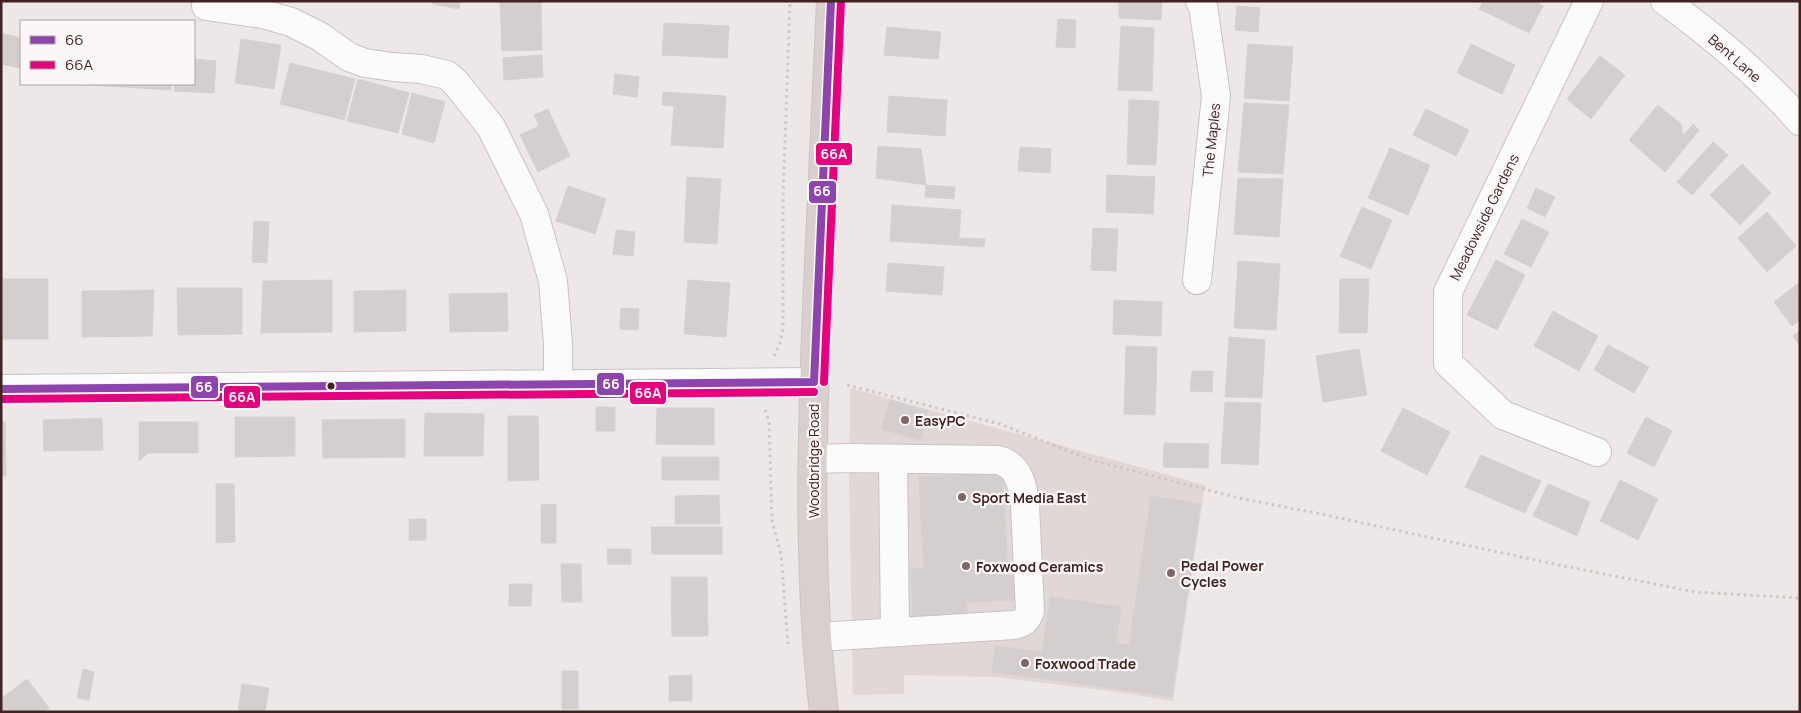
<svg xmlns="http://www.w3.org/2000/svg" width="1801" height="713" viewBox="0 0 1801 713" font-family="Manrope,sans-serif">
<rect width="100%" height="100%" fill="#ede7e8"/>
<!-- built -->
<path fill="#e1d7d7" d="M850 388 1205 485 1173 701 1117 692 996 677 904 675V694L853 695 849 482Z"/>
<!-- building -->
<path fill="#d5cecf" stroke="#d6d0d1" d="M433 1H460L459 9 433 4Z
M500 1H541L542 50 502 51Z
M1119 1H1162L1161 20 1119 18Z
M1483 1H1534L1543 6 1529 33 1479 9Z
M1237 6 1260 8 1258 32 1235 30Z
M1058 19 1076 20 1075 48 1056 47Z
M664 23 729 26 727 58 662 55Z
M1121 26 1154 28 1152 91 1118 90Z
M887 27 941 32 938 59 884 55Z
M1 33 21 38V68L1 64Z
M241 39 281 45 274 89 235 83Z
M1248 44 1293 47 1289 101 1244 98Z
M1471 44 1515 65 1502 94 1457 73Z
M542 55 543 77 504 80 503 58Z
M1600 56 1625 75 1591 119 1567 99Z
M194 59 216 61 214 93 174 91 175 84H194Z
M290 63 355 79 344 120 280 104Z
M615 74 639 77 637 97 613 94Z
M358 79 409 93 398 133 347 121Z
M73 84H171V90Z
M663 92 726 96 723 148 671 145 674 106 662 105Z
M412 93 445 102 434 143 402 134Z
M889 96 947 100 945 136 887 132Z
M1129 100 1159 101 1156 165 1127 164Z
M1244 103 1289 105 1283 174 1238 172Z
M1658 105 1681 124 1683 136 1693 124 1699 130 1665 172 1629 140Z
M548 109 570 156 538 172 520 135 539 126 534 115Z
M1426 109 1469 130 1456 156 1413 135Z
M1713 142 1728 155 1692 195 1677 182Z
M878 146 921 149 926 185 876 178Z
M1020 147 1051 149 1050 173 1018 171Z
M1390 148 1430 165 1408 215 1368 198Z
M1742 164 1771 193 1740 225 1710 195Z
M1107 175 1155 177 1153 214 1106 212Z
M687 177 721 179 717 244 684 242Z
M1238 178 1283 179 1279 237 1234 234Z
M926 185 955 187 954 199 925 197Z
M568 186 606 199 595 234 556 221Z
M1536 188 1555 197 1545 217 1527 208Z
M892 205 961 210 959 238 985 239 984 247 890 241Z
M1362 207 1392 220 1371 269 1340 256Z
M1767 212 1796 246 1767 272 1738 238Z
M1522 219 1549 232 1531 267 1504 254Z
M254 221 269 222 267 263 252 262Z
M1093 228 1118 229 1116 271 1091 270Z
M616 230 635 232 633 256 613 254Z
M1496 260 1525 275 1497 330 1467 315Z
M1238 261 1280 264 1276 330 1234 328Z
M888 263 944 267 942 295 886 291Z
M1 279H48V339H1Z
M1340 279H1369L1367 333H1339Z
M332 280V332L261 333 263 281Z
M688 280 730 283 726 337 684 334Z
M1800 282V320L1792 326 1774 302Z
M177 288H242V334L178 335Z
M154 290 152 336 82 337V291Z
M406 290V331L354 332V291Z
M507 293 508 331 450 332 449 294Z
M1114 300 1162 302 1161 336 1113 334Z
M621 308 639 309 638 330 620 329Z
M1553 311 1598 336 1579 371 1534 346Z
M1800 331V346L1793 336Z
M1229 337 1265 340 1262 398 1225 397Z
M1608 345 1649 367 1634 393 1594 370Z
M1126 346 1157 347 1155 415 1124 414Z
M1359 349 1367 395 1323 402 1316 356Z
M1192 371H1213L1212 392 1190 391Z
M890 400 928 411 920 440 881 429Z
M1225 402 1261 403 1258 465 1221 463Z
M596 407H615V431H596Z
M657 408H714V445L656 444Z
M1403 408 1450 432 1427 475 1381 451Z
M425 413 484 414 483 456H424Z
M508 416H538L539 480 508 481Z
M235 417H295V456L235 457Z
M1646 417 1672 431 1654 467 1627 453Z
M102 418 103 450 44 451 43 420Z
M405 419V457L323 458 322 420Z
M5 422 6 476H1V423Z
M139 422H198V453H148L139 461Z
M1164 443 1209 444 1208 468 1163 467Z
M1481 455 1541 481 1525 513 1465 487Z
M662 457H719V480H662Z
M1002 472 1005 517 921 522 919 477Z
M1620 480 1658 499 1638 540 1600 521Z
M216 484H234L235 542 216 543Z
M1548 484 1590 502 1577 536 1533 516Z
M719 495 720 524H675V496Z
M1151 496 1201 504 1172 697 1110 688 1116 643 1129 645Z
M556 504V543H541V505Z
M1005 517 1008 576H1015L1017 600 967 602V614L913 618 911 569 924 568 921 522Z
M409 519H426V540H409Z
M651 527H722V554H652Z
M607 549H631V564H608Z
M561 564H581L582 602H562Z
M671 577H707L708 636H672Z
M509 584H532L531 606H509Z
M1050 597 1121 607 1110 688 992 672 995 646 1042 652Z
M83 669 94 672 89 700 77 698Z
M562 671H578V709H562Z
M692 675V701H669V676Z
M27 679 49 708 44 712H1V699Z
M242 684 269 688 265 712H238Z"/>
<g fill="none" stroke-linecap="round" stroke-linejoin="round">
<defs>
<path id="minor" d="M1589 1 1448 292V363L1503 415 1597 452
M1665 1C1713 36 1761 76 1800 121
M206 6 263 14 291 22 319 36 349 57 365 63 393 67 421 69 447 75 455 82 491 127 534 214 553 281 558 344V384
M1197 280 1216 96 1203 6 1200 1
M1 389 814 382
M813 459 846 458 998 460C1019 465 1023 486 1025 505L1030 611C1027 620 1023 623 1014 625L818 637
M893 459 895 632"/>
<path id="major" d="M824 712C807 571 812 426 818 285 822 190 827 96 831 1"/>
</defs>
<!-- minor casing -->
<use href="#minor" stroke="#c9c2c3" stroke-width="30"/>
<!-- major casing -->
<use href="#major" stroke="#ccc2c2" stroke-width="30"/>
<!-- path -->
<path stroke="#cfc5c5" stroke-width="3" stroke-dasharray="2.5 4" stroke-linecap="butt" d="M774 356 780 343 783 329V199L790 1
M847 385 1000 424 1094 461 1243 499 1316 513 1554 564 1695 592 1800 598
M765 410 769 421 772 521 781 554 788 644"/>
<!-- minor -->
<use href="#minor" stroke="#fcfbfc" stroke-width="28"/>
<!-- major -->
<use href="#major" stroke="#d8cfce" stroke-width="28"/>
<defs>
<path id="bus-1" d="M814 382 831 1
M1 389 814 382"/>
<path id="bus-2" d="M824 382 841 1
M1 399 814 392"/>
</defs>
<!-- bus-1 casing -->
<use href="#bus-1" stroke="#fbf7f8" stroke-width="11"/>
<!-- bus-2 casing -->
<use href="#bus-2" stroke="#fbf7f8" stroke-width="11"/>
<!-- bus-1 -->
<use href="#bus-1" stroke="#8e44ad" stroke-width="8"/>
<!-- bus-2 -->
<use href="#bus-2" stroke="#e5007d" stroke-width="8"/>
</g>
<!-- markers -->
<circle fill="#432322" stroke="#fbf7f8" stroke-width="2" cx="331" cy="386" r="4.5"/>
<g fill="#7e6867" stroke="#fbf7f8" stroke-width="2">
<circle cx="905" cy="420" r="5"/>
<circle cx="962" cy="497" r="5"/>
<circle cx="966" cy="566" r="5"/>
<circle cx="1171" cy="573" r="5"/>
<circle cx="1025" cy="663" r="5"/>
</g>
<g text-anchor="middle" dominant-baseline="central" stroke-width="4.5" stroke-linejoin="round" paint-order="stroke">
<!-- street labels -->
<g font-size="14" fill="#432322" stroke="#fbf7f8">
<text transform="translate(1735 58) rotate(41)">Bent Lane</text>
<text transform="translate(1211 140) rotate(-84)">The Maples</text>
<text transform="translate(1484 217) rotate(-64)">Meadowside Gardens</text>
<text transform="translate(813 461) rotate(-90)">Woodbridge Road</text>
</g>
<!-- poi labels -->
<g font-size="14" font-weight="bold" fill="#432322" stroke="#fbf7f8" text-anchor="start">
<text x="915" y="420">EasyPC</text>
<text x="972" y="497">Sport Media East</text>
<text x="1181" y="565">Pedal Power<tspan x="1181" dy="16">Cycles</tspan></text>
<text x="976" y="566">Foxwood Ceramics</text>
<text x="1035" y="663">Foxwood Trade</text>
</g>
</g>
<g stroke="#fbf7f8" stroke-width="2">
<rect x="815" y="142" width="38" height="24" rx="5" fill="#e5007d"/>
<rect x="808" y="180" width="29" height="24" rx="5" fill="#8e44ad"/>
<rect x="596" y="372" width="29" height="24" rx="5" fill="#8e44ad"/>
<rect x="190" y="375" width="29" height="24" rx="5" fill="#8e44ad"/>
<rect x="629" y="381" width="38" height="24" rx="5" fill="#e5007d"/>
<rect x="223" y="385" width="38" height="24" rx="5" fill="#e5007d"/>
</g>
<g font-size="14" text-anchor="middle" font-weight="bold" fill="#fff">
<text x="834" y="159">66A</text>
<text x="822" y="196">66</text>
<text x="611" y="389">66</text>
<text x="204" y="392">66</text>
<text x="648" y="398">66A</text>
<text x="242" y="402">66A</text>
</g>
<!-- border -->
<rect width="1801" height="713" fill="none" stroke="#432322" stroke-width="5"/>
<!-- legend -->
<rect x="20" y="20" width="175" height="65" fill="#fbf7f8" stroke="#b1a2a2"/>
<rect x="30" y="36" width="25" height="8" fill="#8e44ad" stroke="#b1a2a2"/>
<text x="65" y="45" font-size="15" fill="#432322">66</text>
<rect x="30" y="61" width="25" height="8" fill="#e5007d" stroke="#b1a2a2"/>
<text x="65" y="70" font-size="15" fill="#432322">66A</text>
</svg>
